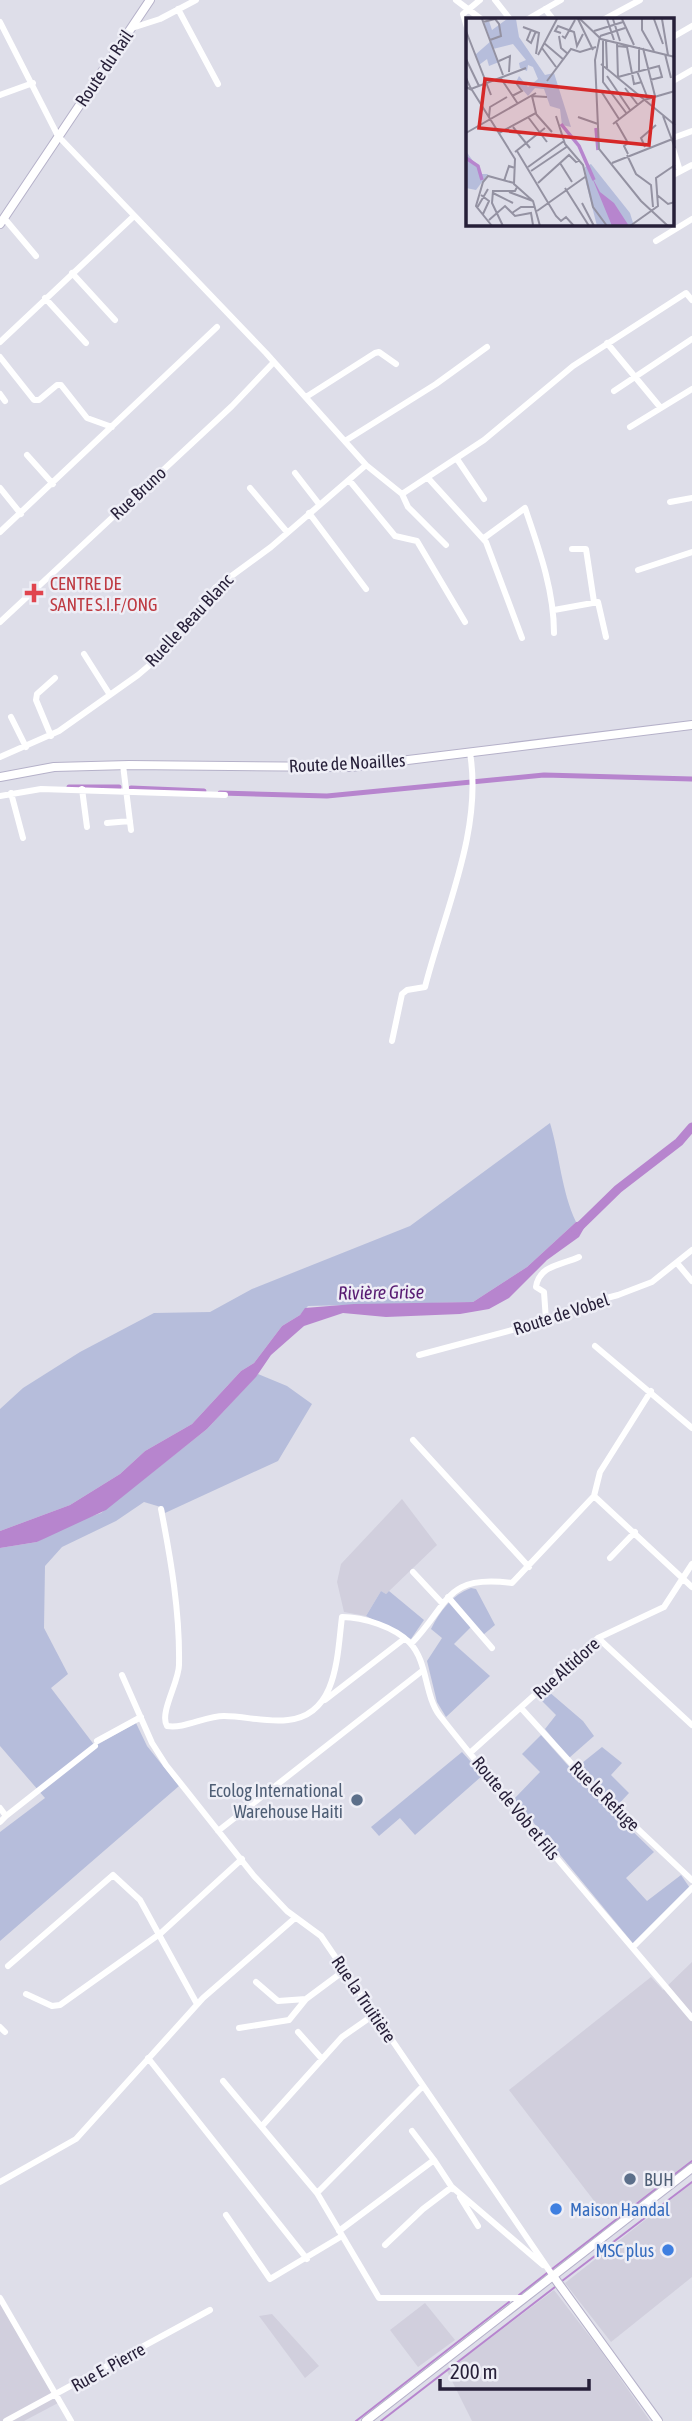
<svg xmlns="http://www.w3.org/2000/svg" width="692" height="2421" viewBox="0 0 692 2421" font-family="'Asap Condensed',sans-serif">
<rect width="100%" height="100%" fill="#dedee9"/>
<!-- built -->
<path fill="#d1cfdd" d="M402 1499 437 1545 386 1594 381 1591 366 1616 344 1612 337 1582 341 1564Z
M692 1962V2162L647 2196 608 2219 509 2090 651 1977 663 1990Z
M692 2183V2277L611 2342 565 2283Z
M554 2290 601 2351 650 2421H472L447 2371Z
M0 2302 58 2403 24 2421H0Z
M425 2303 455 2340 418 2367 390 2330Z
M272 2314 319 2366 305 2378 259 2316Z"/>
<!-- green -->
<path fill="#b6bddb" d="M550 1123C560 1156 561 1190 576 1222L527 1267 473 1302 308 1306 300 1315 282 1326 254 1363 241 1371 192 1424 145 1451 120 1474 70 1505 0 1531V1409L23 1388 80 1352 154 1313 210 1312 252 1289 410 1226Z
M258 1374 287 1386 312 1404 278 1461 165 1513 164 1508 144 1502 116 1521 62 1547 45 1566 44 1628 68 1674 51 1688 95 1746 136 1723 147 1746 179 1786 0 1941V1832L45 1798 0 1746V1548L37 1542 69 1524 101 1513 207 1429Z
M471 1588 476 1589 495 1625 483 1635 472 1626 454 1644 490 1676 446 1717 437 1702 427 1661 442 1638 431 1629C440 1611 452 1595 471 1588Z
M381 1591 386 1594 389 1591 424 1620 411 1639 366 1616Z
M548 1691 583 1721 594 1736 569 1758 545 1729 556 1715 539 1698Z
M541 1735 587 1787 654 1852 626 1878 647 1901 681 1875 692 1891 636 1947 514 1799 540 1772 522 1754Z
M602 1747 622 1763 611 1775 629 1793 616 1807 577 1767Z
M462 1752 483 1775 415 1835 400 1818 379 1836 371 1827Z"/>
<!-- water -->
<path fill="#b785ce" d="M588 1221 579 1237 547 1260 509 1298 489 1309 460 1314 386 1317 343 1313 304 1326 271 1355 256 1377 207 1429 106 1510 37 1542 0 1548V1531L70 1505 120 1474 145 1451 192 1424 241 1371 254 1363 282 1326 300 1315 305 1308 354 1304 473 1302 527 1267 576 1222Z"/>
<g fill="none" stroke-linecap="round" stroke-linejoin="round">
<!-- stream -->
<path stroke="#b785ce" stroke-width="2" d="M552 2269 692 2161
M562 2281 692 2182
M519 2295 547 2273
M356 2421 509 2302
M381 2421 555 2287"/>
<!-- canal -->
<path stroke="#b785ce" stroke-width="5" d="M69 787H119
M131 788 204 791
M220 793 327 796 544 775 692 779"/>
<!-- river -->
<path stroke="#b785ce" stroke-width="9" d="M576 1230 618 1189 679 1142 692 1127"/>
<defs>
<path id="secondary" d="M0 224 150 0
M0 777 54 767 129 765 351 767 692 725
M553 2276 658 2421
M366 2421 692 2168"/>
</defs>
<!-- secondary casing -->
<use href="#secondary" stroke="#b5b1c9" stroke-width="10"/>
<!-- street -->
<path stroke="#fff" stroke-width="6" d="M456 0 481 19
M495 0 510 19
M178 9 218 84
M545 9 553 19
M528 19 561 0
M605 19 640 0
M0 22 58 136 266 353 366 465 402 494 408 507 446 545
M132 28 160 19 196 0
M468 31 463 14 480 0
M673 37 692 26
M673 81 692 70
M0 95 33 83
M673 138 692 131
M673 149 680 171
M673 175 692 165
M4 218 36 256
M656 241 692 219
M72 273 115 320
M45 298 86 343
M0 342 134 216
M607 343 660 407
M0 357 34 400H39L57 385H61L87 418 112 427
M614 391 692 339
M0 394 5 401
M306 397 375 353 379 352 396 364
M630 427 692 389
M345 441 436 384 487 347
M27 455 53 484
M457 459 484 499
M295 473 319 504
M428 478 486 542 522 638
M349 480 395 536 417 541 465 622
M0 488 21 514
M250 488 287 532
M402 494 484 440 573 366 686 293 692 300
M670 502 692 498
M309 513 366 589
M0 532 217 327
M484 538 525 508C539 549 554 590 554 633
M572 549H586L594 602
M638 570 692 552
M554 610 598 602 606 637
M0 622 232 406 274 362
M84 654 110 695
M11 717 26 747
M51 736 36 700 37 694 55 678
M0 757 59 731 138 675 165 652 215 588 271 547 366 465
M123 765 131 830
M82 789 87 827
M11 793 23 838
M0 796 41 789 225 795
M107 823 130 821
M392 1041 402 994 407 990 425 987C444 912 483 830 470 753
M677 1263 692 1281
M546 1320 544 1292 536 1287C539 1265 562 1265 579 1257
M595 1346 692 1428
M419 1355 542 1322 584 1304 618 1295 652 1282 692 1250
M413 1440 529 1567
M594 1496 692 1587
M161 1509C171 1560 180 1613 179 1665 179 1682 159 1713 167 1726 184 1729 206 1716 224 1716 245 1716 267 1723 288 1720 338 1715 337 1655 342 1617 363 1617 395 1627 410 1643 428 1662 424 1695 440 1716 521 1819 608 1918 692 2018
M610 1558 635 1532
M413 1572 442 1603
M448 1597 492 1648
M598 1638 692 1725
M411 1644C450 1604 444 1574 512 1583L594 1496 600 1472 651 1391
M122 1675 152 1743 166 1765 254 1876 287 1911 321 1936 553 2276
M325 1700 404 1639
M521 1708 590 1784 692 1880
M97 1741 141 1717
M471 1752 598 1638 664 1607 692 1564
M0 1808 6 1816 0 1822
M6 1816 95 1746
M218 1831 422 1671
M633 1947 692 1888
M8 1966 113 1875 140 1900 197 2004
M256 1982 278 2001 306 1999
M26 1994 52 2006 60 2005 161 1933 242 1859
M0 2027 5 2032
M239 2028 289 2020 306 1999 345 1970
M298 2032 322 2059
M148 2058 307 2259
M223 2081 317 2193 379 2298H524
M262 2126 342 2037 375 2014
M412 2131 434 2160
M0 2182 76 2139 203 1998 295 1918
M317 2193 423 2086
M460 2197 478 2226
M226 2215 270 2279 342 2236
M339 2231 434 2160 453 2189
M385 2245 423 2209 452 2187 543 2265
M0 2298 71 2421
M6 2421 210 2310"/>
<!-- secondary -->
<use href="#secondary" stroke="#fff" stroke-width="8"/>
</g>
<!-- markers -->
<path fill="#e0444e" stroke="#eeeef6" stroke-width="2.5" d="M30.5 582.5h7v7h7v7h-7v7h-7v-7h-7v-7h7z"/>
<g fill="#5c6f8a" stroke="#eeeef6" stroke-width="2.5">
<circle cx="357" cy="1800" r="7"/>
<circle cx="630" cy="2179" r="7"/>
</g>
<g fill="#3f7fe0" stroke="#eeeef6" stroke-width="2.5">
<circle cx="556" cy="2209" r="7"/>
<circle cx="668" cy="2250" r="7"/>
</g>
<g text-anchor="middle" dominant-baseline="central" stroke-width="5" stroke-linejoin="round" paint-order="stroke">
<!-- street labels -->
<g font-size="18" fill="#261f38" stroke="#eeeef6">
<text transform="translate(104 68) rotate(-56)">Route du Rail</text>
<text transform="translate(138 493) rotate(-43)">Rue Bruno</text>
<text transform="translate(189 620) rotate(-47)">Ruelle Beau Blanc</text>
<text transform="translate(347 763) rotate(-3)">Route de Noailles</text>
<text transform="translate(561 1314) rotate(-18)">Route de Vobel</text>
<text transform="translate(566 1668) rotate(-42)">Rue Altidore</text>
<text transform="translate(605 1796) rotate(45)">Rue le Refuge</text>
<text transform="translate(516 1808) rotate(51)">Route de Vob et Fils</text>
<text transform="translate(364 1999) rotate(56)">Rue la Truitière</text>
<text transform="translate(108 2367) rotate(-29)">Rue E. Pierre</text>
</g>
<!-- health labels -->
<g font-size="18" fill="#be3a42" stroke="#eeeef6" text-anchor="start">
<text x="50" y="583">CENTRE DE<tspan x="50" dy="21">SANTE S.I.F/ONG</tspan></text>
</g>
<!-- service labels -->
<g font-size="18" fill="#4e5e75" stroke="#eeeef6" text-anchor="end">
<text x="343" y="1790">Ecolog International<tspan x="343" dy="21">Warehouse Haiti</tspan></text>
<text x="644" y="2179" text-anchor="start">BUH</text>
</g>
<!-- shop labels -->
<g font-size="18" fill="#366cbe" stroke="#eeeef6" text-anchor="start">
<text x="570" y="2209">Maison Handal</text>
<text x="654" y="2250" text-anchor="end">MSC plus</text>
</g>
<!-- water labels -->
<g font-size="19" font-style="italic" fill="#581b72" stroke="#eeeef6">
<text transform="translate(381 1292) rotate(-1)">Rivière Grise</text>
</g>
</g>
<!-- overview -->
<g transform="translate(466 18)">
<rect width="208" height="208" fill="#dedee9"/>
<path d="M41 1H50L53 19 79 57 88 55 105 109 96 107 94 91 84 88 78 71 69 70 62 78 50 64 53 58 62 69 72 61 67 49 62 47 61 53 54 50 53 45 60 42 47 26 27 31 33 44 23 48 21 41 13 47 9 37 25 23 18 5 23 3 26 12ZM0 133 16 156H22L10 172 0 170ZM125 146 164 195 168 208H131L120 165 119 149Z" fill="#b6bddb"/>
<path d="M125 157 134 174 148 185 163 208H146Z" fill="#b785ce"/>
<path fill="none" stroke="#b785ce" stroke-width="3.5" d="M95 106 113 128 128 162M130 110 132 132M0 140 12 148 16 162"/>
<path fill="none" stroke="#9492a2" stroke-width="2" d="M16 1 37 57M112 1 127 32M114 1 135 21 209 39M141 1 148 22M147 1 154 23M156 1 168 27M176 1V12L188 33M188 1 197 26M196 1 202 37M17 4 29 1 33 6 35 18 24 22M57 9 73 15 70 36M65 12 61 22 65 25 70 13M0 13 25 77M128 13 157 4M95 15 89 13 92 8 108 14 111 28 117 16M93 18 95 30 102 36M96 18 99 20 109 2M134 18 129 42 133 131 175 183 202 208M134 18 159 10M137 22V64L161 96M140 22 141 50M78 25 98 42M151 25 152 60M151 28 161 29 168 66 176 64M76 30 90 49M177 30 189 78M199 36 205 60M72 37 91 1M0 41 13 68M33 43 44 38 43 54M135 46 209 107M171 53 182 81M173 53V29M141 58 164 92M34 59 52 86M152 59 193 48 196 59 184 62M0 60 5 71 60 50M81 63 105 31 114 34 130 29M0 69 6 72 49 141 48 166 67 183 74 208M159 70 172 87M135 73 153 101M46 78 56 73 50 65M70 96 86 114M90 98 99 126 117 147 127 189 141 208M197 98 209 130M23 99 24 89 41 79M62 99 81 124M112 99 132 106M150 104 162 125 158 128 162 136M147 106 178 82 209 73M47 109 64 130M0 115 70 75M33 115 70 95 66 78 81 79M179 129 175 120 190 107M51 133 90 198 95 203 100 199 108 208M49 134 79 110M161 137 170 156 185 167 187 189M94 145 106 164M146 145 209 120M62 149 98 123M65 153 102 128M38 163 43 148 49 150M72 165 103 137 110 144 114 142M99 170 123 208M43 174 67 183M27 175 47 185M15 177 23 183 17 196M191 177 202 186 209 184M116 185 128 208M11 190 22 171M71 193 119 159M46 195 55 189H69M23 202 39 188 49 198 65 195 67 207M26 208 10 188 17 164 22 158 48 165M37 208 26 185 27 173H49L51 169M164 208 192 188 190 160 209 147"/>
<path fill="#d62828" fill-opacity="0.15" stroke="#d62828" stroke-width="3.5" d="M19 61 188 79 183 127 13 110Z"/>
<rect width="208" height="208" fill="none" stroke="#261f38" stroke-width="3.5"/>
</g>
<!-- scale -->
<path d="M440 2379v10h149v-10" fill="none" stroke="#261f38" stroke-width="3.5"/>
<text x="450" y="2379" font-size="21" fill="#261f38" stroke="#eeeef6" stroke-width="5" paint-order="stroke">200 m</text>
</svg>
